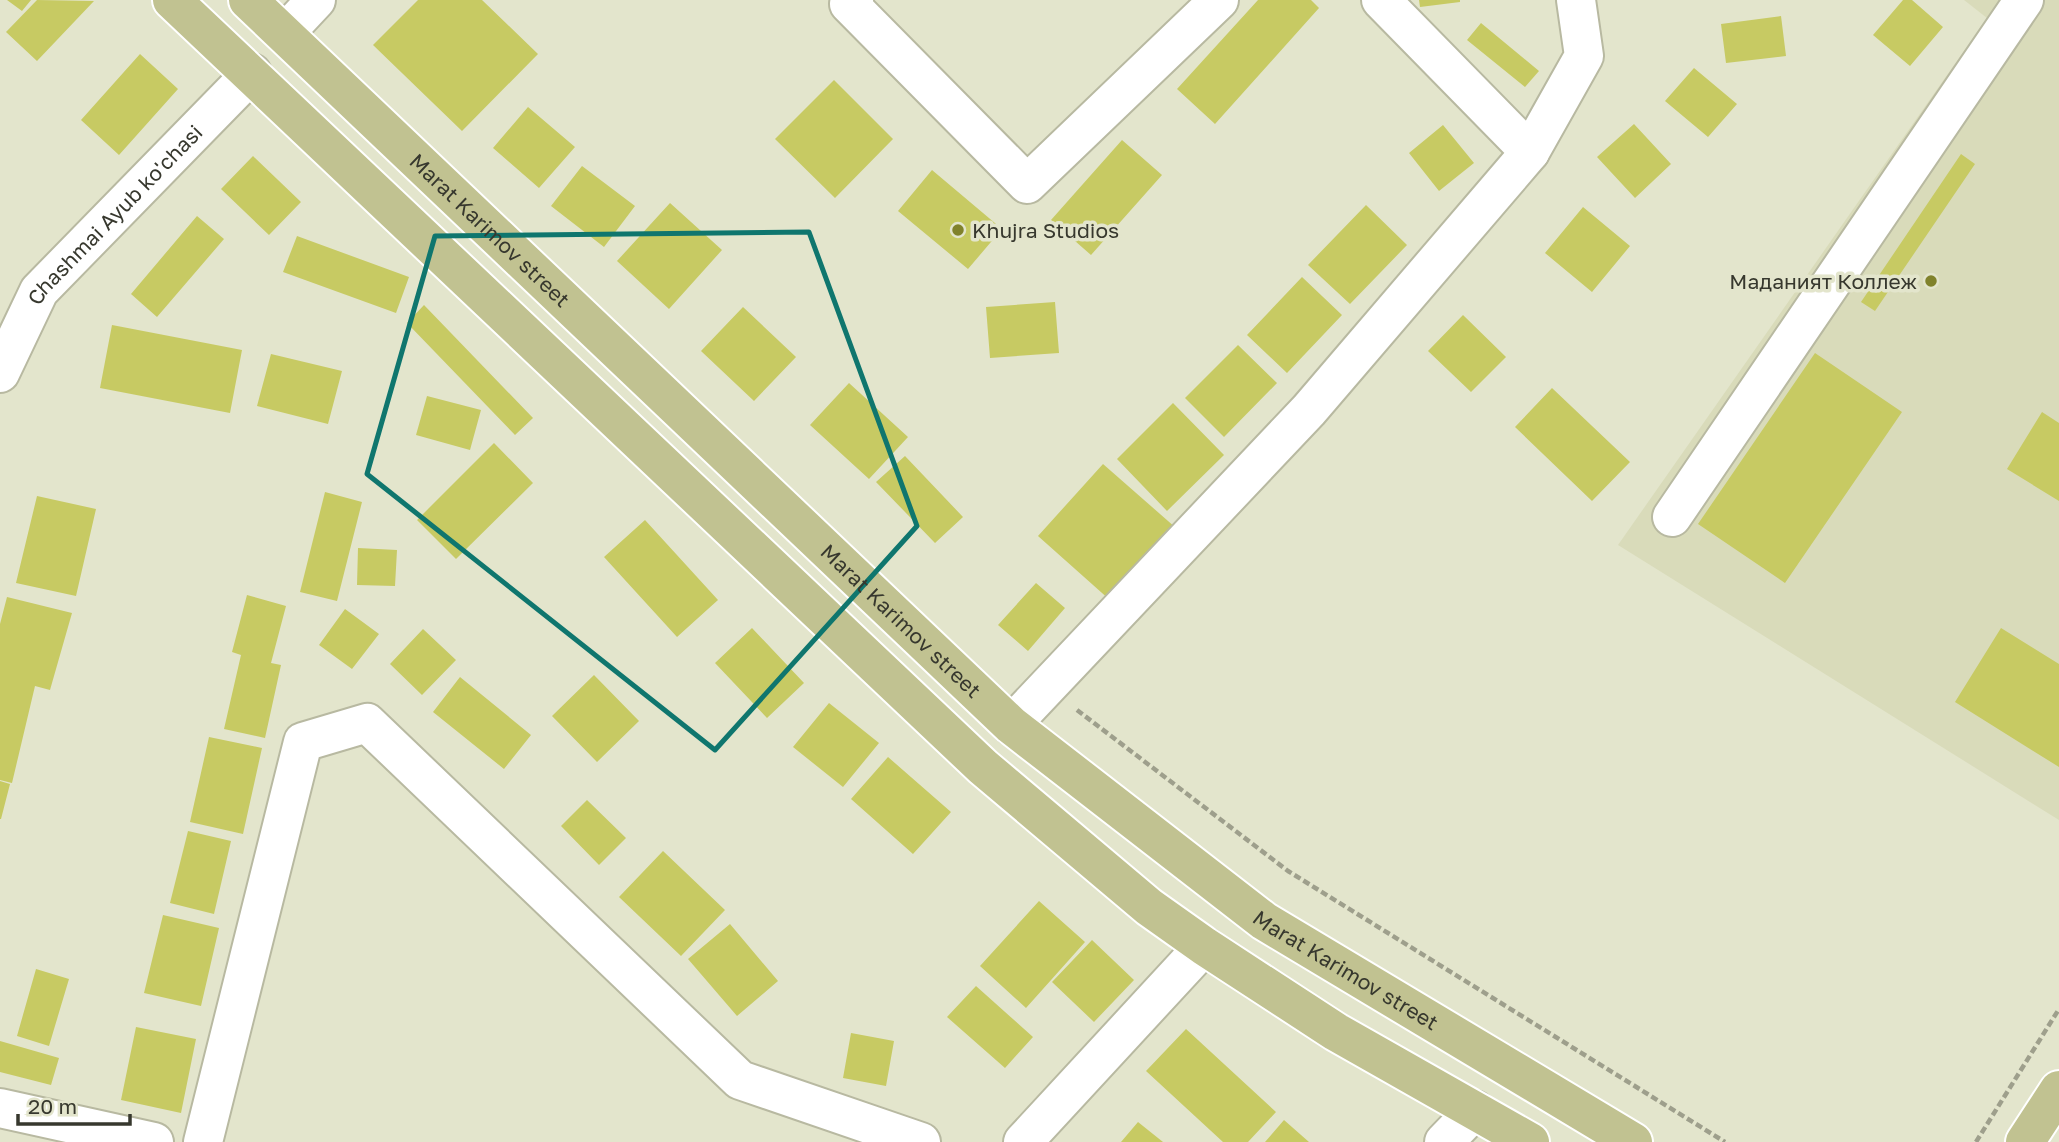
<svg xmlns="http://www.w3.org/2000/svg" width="2059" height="1142" viewBox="0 0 2059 1142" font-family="'Golos Text',sans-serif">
<rect width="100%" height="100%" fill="#e3e5cc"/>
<!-- built -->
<path fill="#d9dbba" d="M1964 0H2059V820L1618 545 1987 18Z"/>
<!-- building -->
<path fill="#c7ca63" d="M7 0H31L22 11Z
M37 0 94 1 37 61 6 32Z
M418 0H482L538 54 462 131 373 45Z
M1258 0H1311L1319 8 1215 124 1177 89Z
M1419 0H1460V2L1420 7Z
M1903 0H1912L1943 27 1910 66 1873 35Z
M1781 16 1786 56 1726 63 1721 24Z
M1481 23 1539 71 1525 87 1467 40Z
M140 54 178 89 119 155 81 120Z
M1694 68 1737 104 1708 137 1665 101Z
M834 80 893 139 835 198 775 139Z
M528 107 575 147 539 188 493 148Z
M1634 124 1671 164 1635 198 1597 157Z
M1443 125 1474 163 1439 191 1409 153Z
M1122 140 1162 175 1091 255 1051 220Z
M1961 154 1975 164 1875 311 1861 302Z
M253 156 301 202 269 235 221 189Z
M582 166 635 206 604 247 551 206Z
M932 170 1002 229 968 269 898 211Z
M670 203 722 250 669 309 617 261Z
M1366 205 1407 245 1350 304 1308 265Z
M1583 207 1630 246 1592 292 1545 253Z
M197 216 224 239 157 317 131 294Z
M297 236 409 277 396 313 283 272Z
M1302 277 1342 315 1287 373 1247 335Z
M1055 302 1059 353 990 358 986 307Z
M424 305 533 418 515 435 407 323Z
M743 307 796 357 754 401 701 351Z
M1463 315 1506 357 1471 392 1428 351Z
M112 325 242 350 230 413 100 388Z
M1238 345 1277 383 1224 437 1185 398Z
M1815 353 1902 412 1785 583 1698 524Z
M271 354 342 371 328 424 257 406Z
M849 383 908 437 869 479 810 425Z
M1552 388 1630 462 1592 501 1515 427Z
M427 396 481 410 470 450 416 435Z
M1173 403 1224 455 1167 511 1117 459Z
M2042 412 2059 423V501L2007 469Z
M494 443 533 483 456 559 417 520Z
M905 456 963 517 935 543 876 482Z
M1103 464 1176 528 1111 601 1038 536Z
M325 492 362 502 337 601 300 592Z
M37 496 96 509 76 596 16 583Z
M645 520 718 600 677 637 604 557Z
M358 548 397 550 395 586 357 585Z
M1036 583 1065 608 1028 651 998 625Z
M247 595 286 606 271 663 281 665 265 738 224 729 241 655 232 652Z
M7 597 72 613 50 690 35 686 12 783 0 780V624Z
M345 609 379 634 352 669 319 645Z
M752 628 804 683 767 718 715 663Z
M2001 628 2059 664V767L1955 702Z
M423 629 456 660 422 695 390 664Z
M594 675 639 721 597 762 552 716Z
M460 677 531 735 504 769 433 712Z
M829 703 879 743 843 787 793 747Z
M209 737 262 748 243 834 190 822Z
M888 757 951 812 913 854 851 799Z
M0 781 10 784 1 819H0Z
M587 800 626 838 599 865 561 826Z
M188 831 231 841 214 914 170 903Z
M663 851 725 910 681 956 619 897Z
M1039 901 1085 942 1026 1008 980 966Z
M163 915 219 928 201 1006 144 993Z
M730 924 778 981 737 1016 688 959Z
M1092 940 1134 980 1094 1022 1052 982Z
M36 969 69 979 49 1046 17 1036Z
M976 986 1033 1037 1005 1068 947 1017Z
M136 1027 196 1039 181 1113 121 1100Z
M1186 1029 1276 1112 1248 1142H1223L1146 1071Z
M851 1033 894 1041 886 1086 843 1078Z
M0 1041 59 1058 51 1085 0 1072Z
M1284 1120 1309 1142H1265Z
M1138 1122 1163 1142H1121Z"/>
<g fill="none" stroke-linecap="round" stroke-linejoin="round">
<defs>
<g id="minor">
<path d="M854 0 849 4 1027 184 1219 0"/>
<path d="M286 32 316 0"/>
<path d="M1530 152 1584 56 1576 0"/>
<path id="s1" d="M0 373 39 291 252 73"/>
<path d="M1672 517 2024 0"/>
<path d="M1011 725 1309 410 1530 152 1381 0"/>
<path d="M0 1108 154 1142"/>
<path d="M203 1142 303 742 367 723 740 1080 921 1142"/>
<path d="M1023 1142 1204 946"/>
<path d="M1444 1142 1475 1110"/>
</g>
<g id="major">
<path d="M172 0 983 767 1149 907 1204 946 1336 1032 1530 1142"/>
<path id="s2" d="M248 0 1011 725 1264 921 1633 1142"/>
<path d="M2025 1142 2059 1090"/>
</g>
</defs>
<!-- minor casing -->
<use href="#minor" stroke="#b8b9a1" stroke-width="42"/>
<!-- major casing -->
<use href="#major" stroke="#fff" stroke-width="42"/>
<!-- path -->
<path stroke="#9e9f8c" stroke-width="4.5" stroke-dasharray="7 3.5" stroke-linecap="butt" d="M1077 710 1288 871 1725 1142
M1976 1142 2059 1009"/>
<!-- minor -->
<use href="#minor" stroke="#fff" stroke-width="38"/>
<!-- major -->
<use href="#major" stroke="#c1c291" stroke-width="38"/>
</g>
<!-- marked area -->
<path fill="none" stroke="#0f766e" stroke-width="5" stroke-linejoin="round" d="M809 232 917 526 715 750 367 474 435 236Z"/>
<!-- markers -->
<g fill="#80822b" stroke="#e3e5cc" stroke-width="2.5">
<circle cx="958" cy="230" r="7"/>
<circle cx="1931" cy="281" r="7"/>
</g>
<g text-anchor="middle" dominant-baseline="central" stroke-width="7" stroke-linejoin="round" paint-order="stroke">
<!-- street labels -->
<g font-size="21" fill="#37382e" stroke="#e3e5cc">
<text stroke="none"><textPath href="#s1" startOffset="198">Chashmai Ayub ko'chasi</textPath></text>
<text stroke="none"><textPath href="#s2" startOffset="334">Marat Karimov street</textPath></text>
<text stroke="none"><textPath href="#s2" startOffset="901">Marat Karimov street</textPath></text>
<text stroke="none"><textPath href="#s2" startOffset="1468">Marat Karimov street</textPath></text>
</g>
<!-- poi labels -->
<g font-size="21" fill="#37382e" stroke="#e3e5cc" text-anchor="start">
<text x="972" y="230">Khujra Studios</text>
<text x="1917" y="281" text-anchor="end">Маданият Коллеж</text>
</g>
</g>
<!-- scale -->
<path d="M18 1114v10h112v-10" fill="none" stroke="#37382e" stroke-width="3.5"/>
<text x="28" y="1114" font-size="21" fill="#37382e" stroke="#e3e5cc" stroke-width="5" paint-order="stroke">20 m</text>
</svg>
